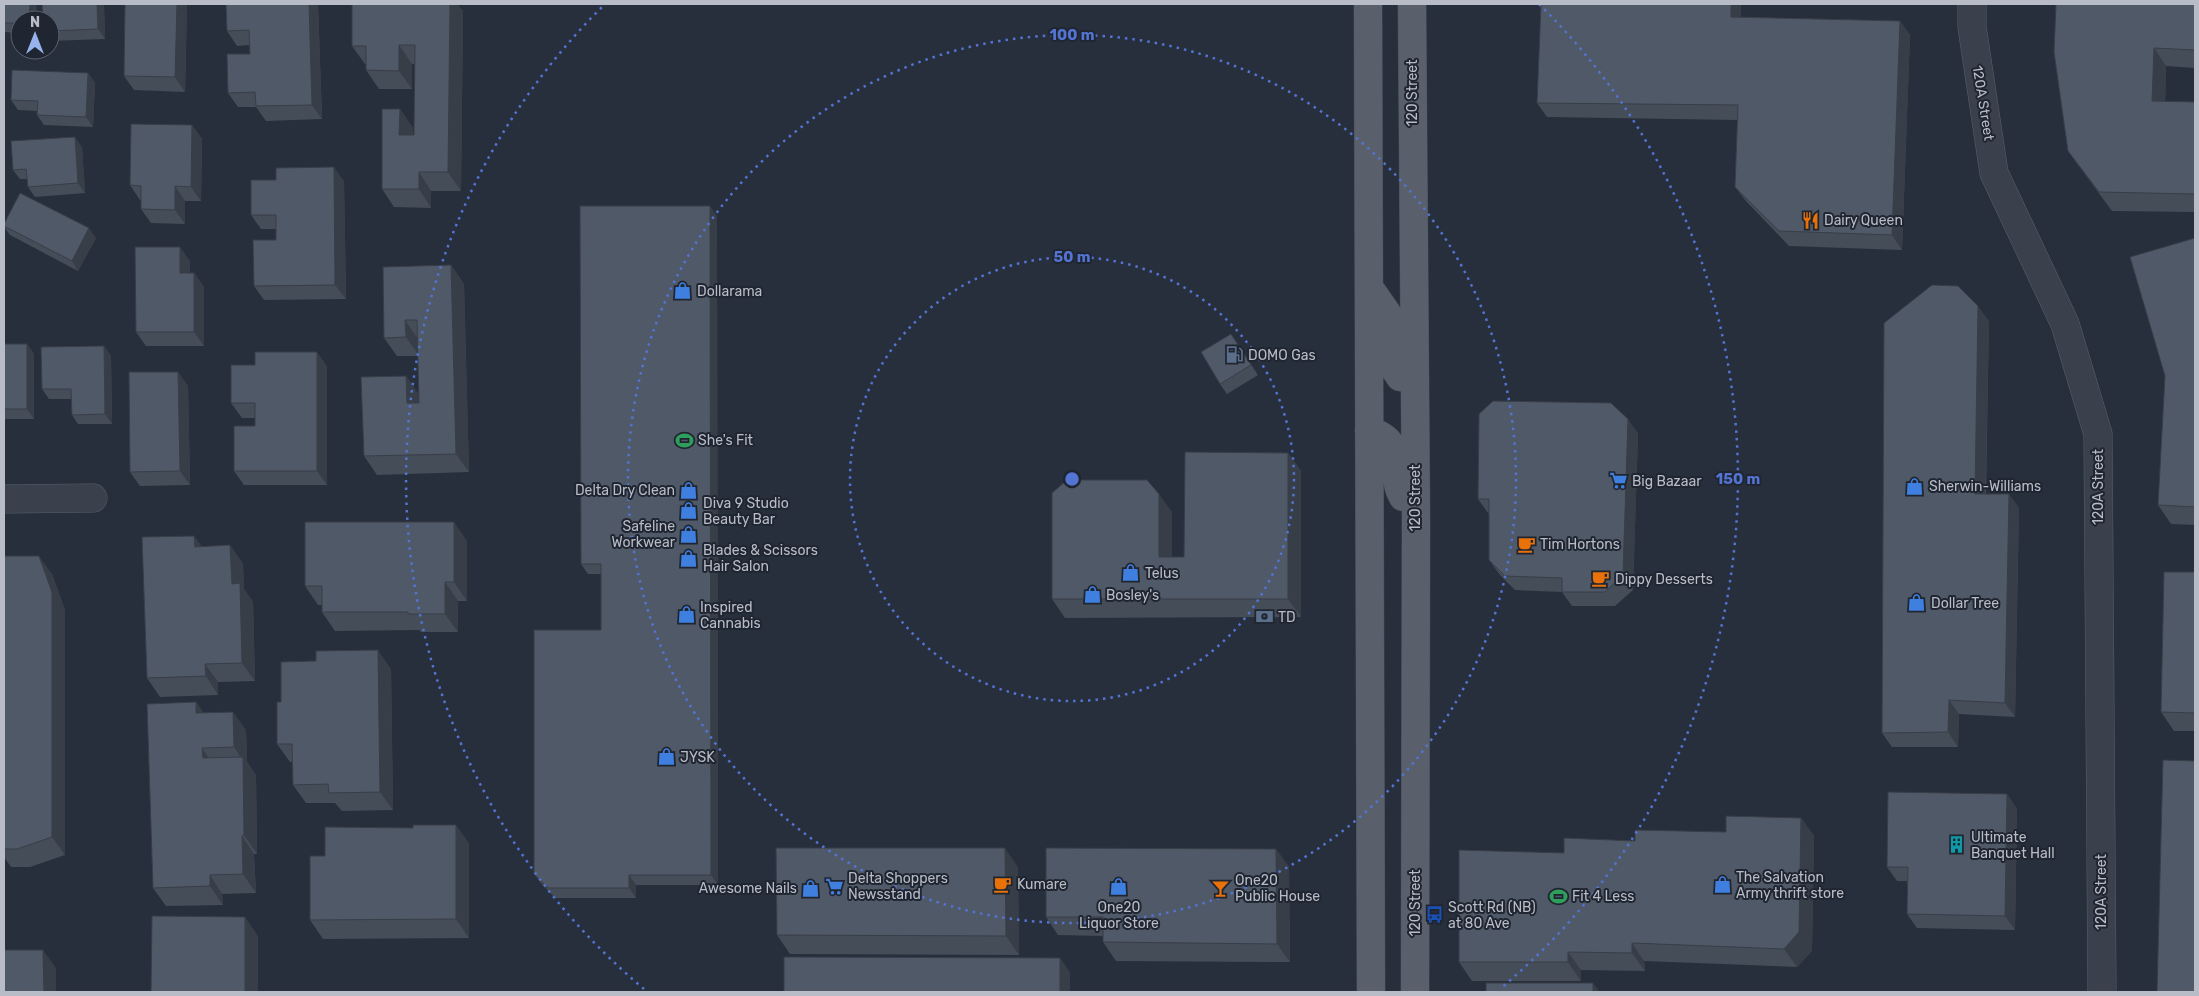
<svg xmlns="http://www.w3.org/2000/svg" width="2199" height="996" viewBox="0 0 2199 996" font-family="Rubik,sans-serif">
<rect width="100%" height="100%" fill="#272f3c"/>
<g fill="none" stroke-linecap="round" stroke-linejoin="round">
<defs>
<path id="minor" d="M1972 4V27L1994 173 2065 324 2098 434 2102 992
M4 499 93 498"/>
<path id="major" d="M1368 4 1371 992
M1412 4 1416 520 1415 992
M1373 293 1387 313 1392 365 1400 377 1415 379
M1369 431C1408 441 1388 472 1403 497"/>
</defs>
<!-- minor casing -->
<use href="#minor" stroke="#595f6a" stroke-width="29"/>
<!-- major casing -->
<use href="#major" stroke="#444a55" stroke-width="29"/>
<!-- minor -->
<use href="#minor" stroke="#3b414c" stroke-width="28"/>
<!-- major -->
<use href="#major" stroke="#59606c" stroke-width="28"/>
</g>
<!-- wall -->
<path fill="#454d59" d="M4 4 20 20V33L4 32Z
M104 4 105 39 50 41V20Z
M226 4H318L322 119 266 121 256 107H238L228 93 250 54 249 45 237 46 227 31Z
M352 4H457L463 11 461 191H431V208L394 207 382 189 400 109 413 128V135H414L415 64H412V89H379L366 70V64H365L352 46Z
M2195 4V68L2166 66 2165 102H2195V212L2112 211 2081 169 2068 151 2054 52Z
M187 5 185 92 134 90 124 76Z
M1741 17 1900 21 1910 35 1902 250 1789 246 1746 201 1735 187 1738 120 1547 117 1537 103Z
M88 73 95 83 93 127 44 125 37 115V111L18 110 11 100Z
M192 125 202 139 201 201H185V224L151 223 141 209V200H140L130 185Z
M82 147 85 193 35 197 28 187 27 179H20L13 170Z
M276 180 344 181 346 299 264 300 254 286 276 240V229H261L251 215Z
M717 216 718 885H636V898H555L541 883 534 874 601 630V574H588L581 564Z
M4 224 96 238 78 271 10 235 4 227Z
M2195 238V525L2171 524 2158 505Z
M190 261V273H194L204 287V346H146L136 332Z
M451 265 464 284 469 472 377 475 364 456 406 376 419 395 418 356H397L384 338Z
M1989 321 1986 494H2009L2019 508 2015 717 1959 714 1958 747H1892L1882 733Z
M1231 334 1258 375 1227 394 1220 384Z
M4 344H27L34 354V419H4Z
M104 346 111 356 112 424H78L72 415 71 399H49L42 389Z
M255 365 327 366V485H244L234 471 255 426V418H242L231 403Z
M178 372 188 386 190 485 140 486 130 472Z
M1638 433 1633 590 1615 606H1572L1562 592 1515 590 1500 575 1489 560V513H1488L1478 499Z
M1288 453 1301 471V617L1065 618 1052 599 1172 512V557H1184Z
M194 536 202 547 230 545 243 564 244 589 253 602 255 681 218 682V695L160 697 147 678Z
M467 541V601H458V632H421L419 630 335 631 322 612V605H318L305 586Z
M4 556 52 574 65 610V855L30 867H11L4 857Z
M2195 572V731H2174L2161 712Z
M391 669 393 810 342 811 335 803H306L293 785V762H290L277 744 281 702Z
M196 702 203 713 246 730 247 762 256 775 257 854H254L256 893 222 894 223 905 166 906 153 888Z
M2007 794 2017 809 2015 930 1917 928 1907 914V881H1897L1887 867Z
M1801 818 1814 836 1812 951 1797 967 1644 961 1645 971 1581 970V981H1472L1459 962 1564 853 1635 841 1726 832Z
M469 843V938L323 939 310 920 325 856Z
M1276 849 1289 867 1290 962 1116 961 1103 942V936L1058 935 1046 917Z
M1018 867 1019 955 790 954 777 935Z"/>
<!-- shaded-wall -->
<path fill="#383e48" d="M30 4H37L36 20H29Z
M97 4H104L105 39 98 29Z
M177 4H186L187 5 185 92 175 77Z
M309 4H318L322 119 312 105Z
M450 4H457L463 11 461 191 448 172Z
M1731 4H1741V31L1731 17Z
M1900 21 1910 35 1902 250 1892 235Z
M399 45 412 64V89L399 71Z
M2154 48 2166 66 2165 120 2152 101Z
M88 73 95 83 93 127 86 117Z
M400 109 413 128 412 154 399 135Z
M192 125 202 139 201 201 191 187Z
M75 137 82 147 85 193 78 183Z
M334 167 344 181 346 299 335 285Z
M419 172 431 191V208L419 189Z
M175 186 185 201V224L175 210Z
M710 206 717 216 718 885 711 875Z
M89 228 96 238 78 271 72 261Z
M180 247 190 261V288L180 273Z
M451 265 464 284 469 472 456 454Z
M194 273 204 287V346L194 332Z
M1978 306 1989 321 1985 508 1975 494Z
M405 320 418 339 419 356 406 337Z
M1231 334 1238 343 1258 375 1251 365Z
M27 344 34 354V419L27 409Z
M104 346 111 356 112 424 105 414Z
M317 352 327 366V485L317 471Z
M178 372 188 386 190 485 180 471Z
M406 376 419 395 420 422 407 403Z
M1628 419 1638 433 1633 590 1623 575Z
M1288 453 1301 471V617L1288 599Z
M1159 494 1172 512V576L1159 557Z
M2009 494 2019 508 2015 717 2005 703Z
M454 522 467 541V601L454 582Z
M194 536 207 554 195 547Z
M230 545 243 564 244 589 253 602 255 681 242 663 232 584Z
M39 556 52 574 65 610V855L52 837Z
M445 582 458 601V632L445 614Z
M378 650 391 669 393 810 380 792Z
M205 664 218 682V695L206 676Z
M1949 700 1959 714 1958 747 1948 732Z
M196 702 209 720 196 713Z
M233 712 246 730 247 762 256 775 257 854 244 835 243 761 234 747Z
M202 748 215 767 203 758Z
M2007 794 2017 809 2015 930 2005 916Z
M1801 818 1814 836 1812 951 1797 967 1784 949Z
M456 825 469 843V938L456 919Z
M242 836 254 854 256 893 243 874Z
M1005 848 1018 867 1019 955 1006 936Z
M1276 849 1289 867 1290 962 1277 944Z
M210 875 222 894 223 905 210 886Z
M629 875 636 885V898L629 888Z
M245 917 258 936V992H245Z
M1632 943 1644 961 1645 971 1632 953Z
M43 950 56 968V992H44Z
M1568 952 1581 970V981L1568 962Z
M1060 958 1070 972V992H1060Z
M1593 983 1600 992H1593Z"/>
<!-- building -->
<path fill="#505967" stroke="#383e48" d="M4 4H30L29 20H20V23H4Z
M42 4H97L98 29 50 31V20H43Z
M125 4H177L175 77 124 76Z
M226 4H309L312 105 256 106 255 92 228 93 227 54H250L249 30 227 31Z
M352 4H450L448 172H419V189H382V109H400L399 135H414L415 45H399V71L366 70V46H352Z
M1541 4H1731V17L1900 21 1892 235 1779 231 1735 187 1738 105 1537 103Z
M2056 4H2195V50L2154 48 2152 101 2195 102V194L2099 192 2068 151 2054 52Z
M12 70 88 73 86 117 37 115 38 101 11 100Z
M131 124 192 125 191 187 175 186V210L141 209V186L130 185Z
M75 137 78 183 28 187 26 169 13 170 11 141Z
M334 167 335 285 254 286 253 240H276V215H251V180H276V168Z
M20 193 89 228 72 261 4 226V224Z
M580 206H710L711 875H629V888H548L534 874V630H601V564H581Z
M2195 238V507L2158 505 2165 376 2130 257Z
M135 247H180V273H194V332H136Z
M451 265 456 454 364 456 361 377 406 376 407 403H419L417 320H405L406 337 384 338 383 267Z
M1932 285 1958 286 1978 306 1975 494H2009L2005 703 1949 700 1948 732 1882 733 1884 323Z
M1231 334 1251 365 1220 384 1201 352Z
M4 344H27V409H4Z
M104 346 105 414 72 415 71 389H42L41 347Z
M255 352H317V471H234V426H255V403H231V365H255Z
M129 372H178L180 471 130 472Z
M1493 401 1611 403 1628 419 1623 575 1605 592H1562V578L1505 576 1489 560V499H1478L1479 414Z
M1185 452 1288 453V599H1052V493L1067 480H1147L1159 494V557H1184Z
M305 522H454V582H445V614H408V612H322V586H305Z
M194 536 195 547 230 545 232 584 240 583 242 663 205 664 206 676 147 678 142 537Z
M4 556H39L52 592V837L17 849H4Z
M2164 572H2195V713L2161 712Z
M378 650 380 792 329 793 328 784 293 785 292 744H277V702H281V662L316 661V651Z
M196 702V713L233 712 234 747 202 748 203 758 243 757 244 835 242 836 243 874 210 875V886L153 888 147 704Z
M2163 760 2195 761V992H2157Z
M1888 792 2007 794 2005 916 1907 914 1908 867H1887Z
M1726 816 1801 818 1799 932 1784 949 1632 943V953L1568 952V962H1459V850L1564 853V838L1635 841V830L1726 832Z
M413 825H456V919L310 920V856H325V827L413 828Z
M776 848H1005L1006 936 777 935Z
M1046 848 1276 849 1277 944 1103 942V917H1046Z
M152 916 245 917V992H151Z
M4 950H43L44 992H4Z
M784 957 1060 958V992H784Z
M1486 983H1593V992H1486Z"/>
<!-- distance rings -->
<g fill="none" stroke="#5374d2" stroke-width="2.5" stroke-dasharray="2.5 5">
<circle cx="1072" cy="479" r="222"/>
<circle cx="1072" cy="479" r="444"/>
<path d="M644 989A666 666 0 0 1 605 4M1539 4A666 666 0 0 1 1500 989"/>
</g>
<!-- icons -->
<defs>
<symbol id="restaurant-bare" viewBox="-9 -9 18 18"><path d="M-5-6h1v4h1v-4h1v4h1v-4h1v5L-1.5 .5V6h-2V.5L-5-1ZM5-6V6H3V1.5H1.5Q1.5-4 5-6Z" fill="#e8710a" stroke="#202631" stroke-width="2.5" paint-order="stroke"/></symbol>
<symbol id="shop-bare" viewBox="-9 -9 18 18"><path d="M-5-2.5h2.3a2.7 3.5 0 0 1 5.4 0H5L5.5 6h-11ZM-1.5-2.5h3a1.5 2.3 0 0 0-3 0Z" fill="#3f7fe0" stroke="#202631" stroke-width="2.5" paint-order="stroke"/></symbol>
<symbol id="fuel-bare" viewBox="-9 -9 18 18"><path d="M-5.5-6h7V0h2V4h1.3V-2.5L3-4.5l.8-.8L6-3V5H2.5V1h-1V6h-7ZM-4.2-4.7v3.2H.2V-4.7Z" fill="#5c6f8a" stroke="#202631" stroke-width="2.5" paint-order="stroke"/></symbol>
<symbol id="stadium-bare" viewBox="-9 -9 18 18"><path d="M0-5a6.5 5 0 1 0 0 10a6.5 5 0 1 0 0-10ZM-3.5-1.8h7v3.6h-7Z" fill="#2e9e5b" stroke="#202631" stroke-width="2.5" paint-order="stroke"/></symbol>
<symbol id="supermarket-bare" viewBox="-9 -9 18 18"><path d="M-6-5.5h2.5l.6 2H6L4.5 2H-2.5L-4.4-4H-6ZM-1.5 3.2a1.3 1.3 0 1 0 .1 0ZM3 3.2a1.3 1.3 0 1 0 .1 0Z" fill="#3f7fe0" stroke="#202631" stroke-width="2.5" paint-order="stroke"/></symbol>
<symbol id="cafe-bare" viewBox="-9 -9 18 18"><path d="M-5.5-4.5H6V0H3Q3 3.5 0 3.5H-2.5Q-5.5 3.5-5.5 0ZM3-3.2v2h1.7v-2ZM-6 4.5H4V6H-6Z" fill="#e8710a" stroke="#202631" stroke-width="2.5" paint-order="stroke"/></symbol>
<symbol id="bank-bare" viewBox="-9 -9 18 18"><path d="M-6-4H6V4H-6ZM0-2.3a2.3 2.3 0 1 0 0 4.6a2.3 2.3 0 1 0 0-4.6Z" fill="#5c6f8a" stroke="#202631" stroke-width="2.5" paint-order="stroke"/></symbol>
<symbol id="building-bare" viewBox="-9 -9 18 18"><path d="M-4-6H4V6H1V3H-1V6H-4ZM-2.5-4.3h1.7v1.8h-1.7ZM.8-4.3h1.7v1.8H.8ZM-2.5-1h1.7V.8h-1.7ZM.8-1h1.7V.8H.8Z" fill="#0f9aa8" stroke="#202631" stroke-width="2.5" paint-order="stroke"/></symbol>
<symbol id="bar-bare" viewBox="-9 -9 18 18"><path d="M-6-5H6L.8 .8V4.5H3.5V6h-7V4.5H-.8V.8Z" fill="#e8710a" stroke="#202631" stroke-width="2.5" paint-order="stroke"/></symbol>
<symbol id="bus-bare" viewBox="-9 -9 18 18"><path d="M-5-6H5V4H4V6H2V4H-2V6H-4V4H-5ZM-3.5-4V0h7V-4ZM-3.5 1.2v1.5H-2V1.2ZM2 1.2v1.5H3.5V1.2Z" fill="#1a4fb4" stroke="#202631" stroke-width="2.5" paint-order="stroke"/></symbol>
</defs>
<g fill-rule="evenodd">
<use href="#restaurant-bare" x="1798" y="208" width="25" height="25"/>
<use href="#shop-bare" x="670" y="278" width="25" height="25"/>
<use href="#fuel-bare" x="1222" y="342" width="25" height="25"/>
<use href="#stadium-bare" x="672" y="428" width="25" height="25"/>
<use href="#supermarket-bare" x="1606" y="468" width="25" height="25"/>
<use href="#shop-bare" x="1902" y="474" width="25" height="25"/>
<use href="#shop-bare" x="676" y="478" width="25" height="25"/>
<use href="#shop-bare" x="676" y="498" width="25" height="25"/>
<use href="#shop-bare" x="676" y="522" width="25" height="25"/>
<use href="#cafe-bare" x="1514" y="532" width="25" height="25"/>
<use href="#shop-bare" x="676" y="546" width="25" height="25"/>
<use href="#shop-bare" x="1118" y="560" width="25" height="25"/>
<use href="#cafe-bare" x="1588" y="566" width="25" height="25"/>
<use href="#shop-bare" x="1080" y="582" width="25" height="25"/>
<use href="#shop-bare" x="1904" y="590" width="25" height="25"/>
<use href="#shop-bare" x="674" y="602" width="25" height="25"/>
<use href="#bank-bare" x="1252" y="604" width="25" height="25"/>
<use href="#shop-bare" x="654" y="744" width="25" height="25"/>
<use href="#building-bare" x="1944" y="832" width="25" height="25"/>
<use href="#cafe-bare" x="990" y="872" width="25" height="25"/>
<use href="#shop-bare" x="1710" y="872" width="25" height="25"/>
<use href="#supermarket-bare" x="822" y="874" width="25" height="25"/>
<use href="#shop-bare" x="1106" y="874" width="25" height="25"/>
<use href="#shop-bare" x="798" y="876" width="25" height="25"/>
<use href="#bar-bare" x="1208" y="876" width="25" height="25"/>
<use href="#stadium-bare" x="1546" y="884" width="25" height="25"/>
<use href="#bus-bare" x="1422" y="902" width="25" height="25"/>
</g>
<g text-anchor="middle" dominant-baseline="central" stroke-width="4" stroke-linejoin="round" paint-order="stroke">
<!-- street labels -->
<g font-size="14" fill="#b7bcc7" stroke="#202631">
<text transform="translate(1412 93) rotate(-90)">120 Street</text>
<text transform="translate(1983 103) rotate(81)">120A Street</text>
<text transform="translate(2098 487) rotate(-90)">120A Street</text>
<text transform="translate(1415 498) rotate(-90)">120 Street</text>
<text transform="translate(2101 892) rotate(-90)">120A Street</text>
<text transform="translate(1415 903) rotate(-90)">120 Street</text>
</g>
<!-- poi labels -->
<g font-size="14" fill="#b7bcc7" stroke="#202631" text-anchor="start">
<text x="1824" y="220">Dairy Queen</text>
<text x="697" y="291">Dollarama</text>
<text x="1248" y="355">DOMO Gas</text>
<text x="698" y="440">She's Fit</text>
<text x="1632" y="481">Big Bazaar</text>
<text x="1929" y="486">Sherwin-Williams</text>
<text x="675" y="490" text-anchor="end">Delta Dry Clean</text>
<text x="703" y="503">Diva 9 Studio<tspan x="703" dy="16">Beauty Bar</tspan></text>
<text x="675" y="526" text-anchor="end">Safeline<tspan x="675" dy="16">Workwear</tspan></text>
<text x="1540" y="544">Tim Hortons</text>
<text x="703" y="550">Blades &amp; Scissors<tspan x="703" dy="16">Hair Salon</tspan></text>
<text x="1145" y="573">Telus</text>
<text x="1615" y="579">Dippy Desserts</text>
<text x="1106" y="595">Bosley's</text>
<text x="1931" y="603">Dollar Tree</text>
<text x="700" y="607">Inspired<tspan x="700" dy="16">Cannabis</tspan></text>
<text x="1278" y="617">TD</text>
<text x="680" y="757">JYSK</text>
<text x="1971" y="837">Ultimate<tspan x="1971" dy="16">Banquet Hall</tspan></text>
<text x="1736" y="877">The Salvation<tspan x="1736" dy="16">Army thrift store</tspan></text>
<text x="848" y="878">Delta Shoppers<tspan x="848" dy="16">Newsstand</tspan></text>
<text x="1235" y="880">One20<tspan x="1235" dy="16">Public House</tspan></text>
<text x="1017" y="884">Kumare</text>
<text x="797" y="888" text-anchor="end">Awesome Nails</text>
<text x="1572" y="896">Fit 4 Less</text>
<text x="1119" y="907" text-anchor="middle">One20<tspan x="1119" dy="16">Liquor Store</tspan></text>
<text x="1448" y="907">Scott Rd (NB)<tspan x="1448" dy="16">at 80 Ave</tspan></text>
</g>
</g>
<circle cx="1072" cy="479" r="8" fill="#5374d2" stroke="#202631" stroke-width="2.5"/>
<g font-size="15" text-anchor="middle" font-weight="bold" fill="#5374d2" stroke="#202631" stroke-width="4" stroke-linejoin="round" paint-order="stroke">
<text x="1072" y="40">100 m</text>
<text x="1072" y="262">50 m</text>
<text x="1738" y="484">150 m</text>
</g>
<!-- border -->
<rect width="2199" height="996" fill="none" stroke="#b7bcc7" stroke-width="10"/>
<!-- north arrow -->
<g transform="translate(35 35)"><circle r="24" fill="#202631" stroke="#5c626d"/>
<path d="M0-4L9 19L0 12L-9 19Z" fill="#97b2ec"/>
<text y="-8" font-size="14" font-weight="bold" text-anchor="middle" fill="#b7bcc7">N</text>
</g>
</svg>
